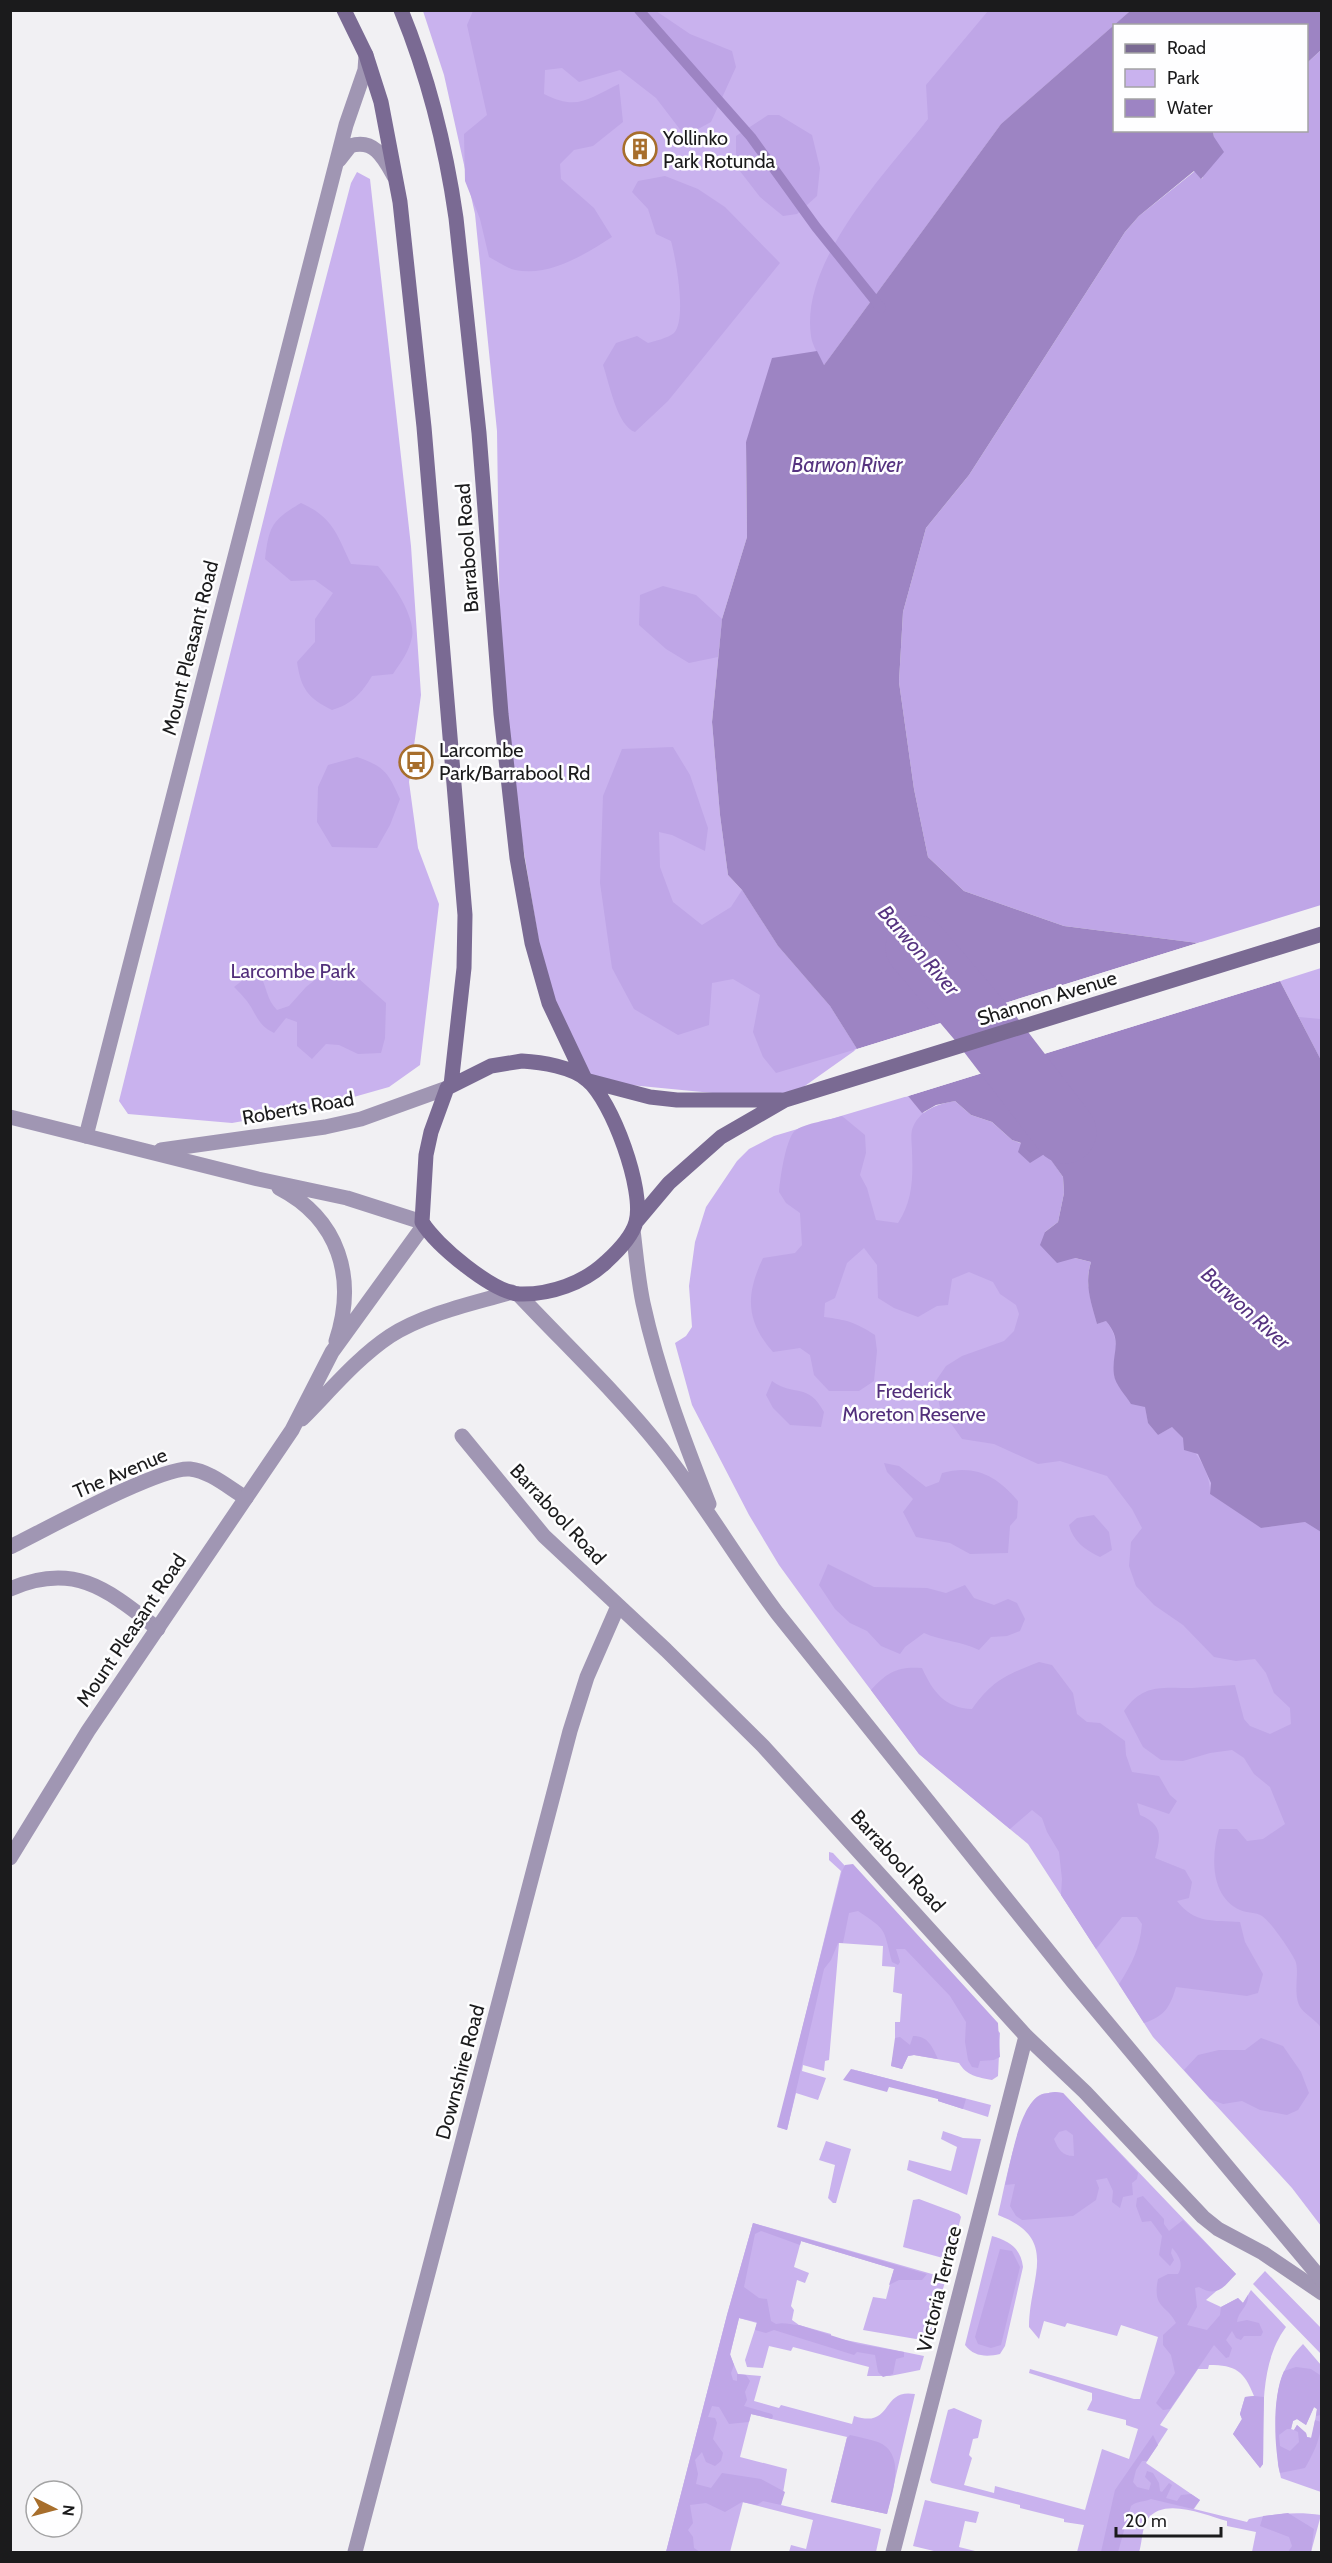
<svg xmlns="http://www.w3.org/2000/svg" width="1332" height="2563" viewBox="0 0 1332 2563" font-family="Cabin,sans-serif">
<rect width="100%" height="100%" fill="#f1f0f3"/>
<!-- green -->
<path fill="#c9b2ee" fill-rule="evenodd" d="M423 11H1130L1001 124 824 365 746 442 747 537 722 619 712 722 720 815 728 875 742 890 778 946 830 1006 857 1049 785 1100 589 1081 549 1003 501 714 497 431 475 214 444 75Z
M357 172 370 179 411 546 421 695 409 782 418 848 439 904 420 1065 389 1087 315 1108 232 1123 128 1114 119 1101 283 441 351 183Z
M1321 968V1060L1280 981Z
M908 1096 1321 1532V2226L1292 2188 1153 2037 1028 1844 919 1754 837 1645 779 1565 749 1515 692 1405 675 1343 686 1336 692 1327 689 1286 695 1242 706 1207 737 1161 749 1149 774 1136Z
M829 1852 833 1853 1000 2033 998 2076 992 2080C977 2077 967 2076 959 2063L914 2055 908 2056 902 2069 891 2066 895 2047V2022H900L902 1994 893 1992 895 1967 882 1966 883 1946 839 1943 829 2060 825 2061 824 2071 803 2065 802 2071 826 2078 818 2100 796 2093 787 2130 778 2127 841 1871 829 1860Z
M851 2069 991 2105 988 2117 938 2101V2099Z
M1055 2092 1063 2093 1236 2274 1206 2300 1221 2307 1238 2298 1243 2303 1251 2290 1286 2327C1258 2365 1264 2419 1263 2464L1260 2468 1233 2434 1242 2419 1240 2414 1245 2397 1254 2396C1244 2371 1236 2365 1209 2365L1208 2369H1198L1160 2425 1168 2429 1146 2463 1200 2500 1194 2509 1247 2522 1249 2519C1273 2514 1296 2511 1321 2515L1311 2552H1252L1256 2532 1227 2526V2521C1205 2515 1163 2496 1147 2520 1142 2528 1142 2544 1139 2552H1077L1084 2525 1064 2522V2519L1020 2508V2505L932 2483 930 2480 948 2410 954 2408 982 2420 978 2438 973 2439 969 2455 972 2458 964 2485 994 2493 995 2486 1085 2510 1102 2449 1129 2459 1138 2429 1126 2425V2420L1087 2410 1092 2400V2393L1029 2373 1030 2369 1134 2399H1140L1158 2337 1121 2325 1117 2336 1067 2323 1065 2327 1044 2321 1039 2339 1029 2327C1029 2277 1061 2239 998 2215 1004 2191 1019 2105 1040 2095 1044 2093 1051 2093 1055 2092Z
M943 2131 963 2138 981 2139 967 2195 907 2170 909 2160 951 2171 957 2147 941 2139Z
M826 2141 851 2149 836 2203H833L828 2198 835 2165 819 2160Z
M919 2199 959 2214 961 2217 950 2260 903 2247 913 2200Z
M753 2223 946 2278 930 2337 916 2339 863 2330 873 2297 886 2299 894 2269 801 2241 794 2267 809 2273 805 2283 797 2280 791 2306 794 2310 792 2320 799 2325 831 2334V2337L924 2356 920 2370 890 2376H867L869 2367 793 2347 791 2351 769 2346 763 2368 747 2367 745 2360 757 2323 739 2318 730 2355 738 2374 761 2376 754 2401 779 2408 781 2405 852 2424 854 2416C894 2429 880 2388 915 2394L887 2514 831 2502 847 2437 751 2414 740 2457 787 2469 781 2505 881 2529 876 2552H789L791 2545 806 2549 813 2520 743 2502 730 2552H666L727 2315Z
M992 2236C1010 2241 1021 2249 1023 2267L1005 2346 1000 2354C987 2357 974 2357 965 2345Z
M1265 2271 1321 2328V2354L1253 2284Z
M1303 2344 1321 2365V2492L1281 2478 1278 2465C1277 2420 1268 2379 1303 2344ZM1314 2407 1317 2409 1312 2438 1307 2437 1306 2433 1297 2425 1294 2430 1291 2429 1293 2421 1297 2419 1306 2425Z
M925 2500 979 2512 976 2523 965 2521 959 2547 979 2552H938L913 2546Z"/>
<!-- forest -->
<path fill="#bfa6e7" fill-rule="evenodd" d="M473 11H656L690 34 732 51 736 67 711 122 685 136 656 98 620 70 579 82 562 68 545 70 544 94C577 111 588 99 619 84L623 122 593 146 574 150 560 164 561 179 594 208 612 237C584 255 549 277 515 270 506 268 497 261 489 257L480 219 465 181 464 134 487 115 467 25Z
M988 11H1130L1001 124 824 365C819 356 812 345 811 336 800 261 885 174 928 119L926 85Z
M1321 50V905L1198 943 1064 926 964 891 928 857 914 789 899 682 903 612 926 528 969 475 1125 232 1139 216 1195 171 1202 179 1214 137 1213 131 1306 130 1307 63Z
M768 115H779L812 135 820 168 817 196 797 214 783 216 760 197 736 166V136Z
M665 176 698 189 725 207 780 263 668 401 635 432C617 426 609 382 603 365L616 343 637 336 648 343C655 341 668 338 674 333 687 319 676 259 671 241L656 234 648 209 632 192 638 181Z
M301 503C333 517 337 535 351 564L378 566C391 581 416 616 412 637 409 652 401 662 393 674L372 676C361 694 352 704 332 710 308 698 301 689 297 662L315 642V619L333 593 315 580 291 581 265 559C269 526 272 520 301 503Z
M663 586 696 595 722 619 718 657 689 663 666 649 639 625 640 595Z
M673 747 690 775 708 828 705 851 672 835 659 832 660 867 673 902 702 925 731 907 742 890 778 946 830 1006 857 1049 776 1073 763 1057 753 1032 760 995 733 979 712 983 709 1025 678 1035 634 1009 612 968 600 883 603 796 622 749Z
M357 757C385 767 388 772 400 799L390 825 377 848 332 847 317 822 318 787 328 765Z
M330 968 349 970 386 1003 385 1038 381 1053 358 1054 339 1045 326 1044 312 1059 297 1046V1022L286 1018 274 1033C260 1026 258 1019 251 1007 247 1000 240 993 234 987L248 976 259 973C267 986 266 999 277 1010L289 1006 306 987Z
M1299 1017 1321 1019V1060Z
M955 1101 971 1115 992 1122 1012 1140 1046 1152 1063 1177 1064 1193 1058 1222 1045 1232 1075 1258 1091 1262C1084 1284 1091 1302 1097 1324L1106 1321C1120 1338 1116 1354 1114 1376L1145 1407 1148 1423 1158 1435 1172 1427C1190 1445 1211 1467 1210 1494L1261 1528 1305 1522 1321 1532V2028C1316 2019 1303 2014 1299 2005 1293 1991 1300 1970 1295 1960 1290 1950 1271 1922 1262 1916 1256 1912 1247 1913 1240 1910 1210 1896 1211 1856 1219 1829H1237L1247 1841 1263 1839 1285 1824 1270 1787 1254 1774 1244 1758 1232 1750 1210 1753 1183 1761 1161 1760 1143 1747 1124 1711C1143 1683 1163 1688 1192 1688 1206 1687 1220 1686 1235 1685L1244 1719 1250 1726 1270 1734 1291 1724 1290 1708 1274 1693 1266 1673 1255 1659 1236 1661 1214 1657 1183 1625 1154 1605 1136 1586 1129 1566 1131 1542 1142 1528 1132 1509 1107 1476 1060 1461 1038 1464 994 1444 962 1439 940 1408 935 1382 946 1366 962 1356 1004 1341 1014 1331 1019 1314 1016 1305 1000 1294 993 1282 969 1272 952 1279 948 1305 937 1306 918 1317 894 1308 878 1298 877 1265 864 1248 847 1263 835 1298 825 1303 824 1317C847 1320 855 1322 875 1335L877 1351 874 1381 859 1391H829L814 1375 810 1355 800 1348 773 1352C745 1320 746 1294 763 1258L795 1253 802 1245 800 1213 786 1203 779 1192C780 1179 786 1136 796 1130 806 1123 830 1120 842 1116L865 1135 866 1153 860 1175 867 1188 876 1220 898 1223C913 1200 913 1177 912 1151 912 1144 910 1133 913 1127 921 1109 938 1104 955 1101Z
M772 1381C794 1397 808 1382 824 1412L821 1427 790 1425 773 1408 766 1395Z
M884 1463 899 1466 926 1487 939 1482 942 1473C975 1464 997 1476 1018 1501L1017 1518 1010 1526 1008 1553 970 1554 950 1543 916 1537 903 1512 913 1499 887 1472Z
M1094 1515 1109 1532 1112 1550 1100 1557C1085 1550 1073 1541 1069 1525L1077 1518Z
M828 1564 874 1587 927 1588 946 1593 965 1585 974 1598 994 1605 1008 1599 1017 1603 1025 1619 1020 1631 1007 1636 991 1637 979 1650C961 1641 942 1641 924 1633L905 1647 900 1654 881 1646 867 1631 850 1623 835 1609 819 1585Z
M1039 1662 1052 1665 1073 1693 1077 1714 1087 1722 1100 1723 1125 1741 1126 1755 1132 1772 1159 1776 1170 1795 1177 1801 1169 1814 1137 1803 1140 1815C1163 1825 1161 1836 1155 1858L1185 1870 1192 1882 1189 1898 1177 1901C1195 1924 1213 1920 1240 1922L1245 1942 1263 1974 1258 1993 1247 1996 1176 1987C1170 2007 1165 2016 1144 2023L1119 1984C1132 1964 1140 1948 1142 1924L1137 1917H1122L1096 1949 1061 1895 1062 1879 1059 1852 1047 1832 1042 1818 1032 1810 1010 1829 919 1754 871 1690C887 1672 898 1666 922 1668 933 1692 945 1708 972 1709 993 1680 1006 1675 1039 1662Z
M853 1864 998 2023 1000 2057 994 2060 980 2061 978 2068 972 2067 968 2060 965 2042 966 2022 950 1996 905 1949H896L900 1962 898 1965 892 1962C883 1928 888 1931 858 1911L849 1913 843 1943H838L831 1960 824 1969 787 2130 777 2127 842 1871 845 1865Z
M913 2036C928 2036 932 2046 938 2059L914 2055 908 2056 902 2069 891 2066 895 2038 900 2037 910 2045Z
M1261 2038 1283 2046 1301 2072 1309 2093 1298 2110 1287 2115 1260 2110 1242 2101 1223 2104 1210 2099 1184 2070 1198 2055 1219 2050H1245Z
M851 2069 966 2099 963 2109 938 2101V2099L889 2087 887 2092 843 2080Z
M1055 2092 1063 2093 1138 2173 1137 2179 1132 2183 1133 2195 1123 2197 1120 2208 1112 2202 1113 2191 1107 2178 1096 2180 1099 2188 1096 2200 1073 2216 1022 2220 1016 2216 1010 2206 1015 2184 1005 2185C1011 2163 1019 2104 1041 2095 1044 2093 1051 2093 1055 2092ZM1066 2130 1073 2135 1074 2156C1062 2156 1058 2149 1054 2139L1059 2132Z
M1143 2196 1164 2219V2224L1169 2231 1183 2220 1236 2274C1224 2287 1217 2298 1199 2287L1195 2288 1197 2307 1187 2325 1207 2330 1220 2315 1221 2307 1238 2298 1243 2303 1248 2295C1249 2307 1238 2311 1237 2322L1247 2320 1259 2323 1263 2332 1261 2336H1244L1241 2340 1236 2338 1232 2331 1226 2340 1232 2348 1229 2357 1226 2358 1214 2345 1170 2409 1163 2410 1156 2403 1175 2373 1171 2355 1163 2345V2335L1176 2323C1167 2304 1152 2309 1158 2279L1168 2274H1178C1184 2264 1179 2255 1172 2248L1171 2253 1174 2260 1170 2266 1159 2255 1162 2236 1151 2221 1142 2222 1136 2206 1137 2198Z
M753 2223 927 2274 922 2280H899L889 2285 894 2269 801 2241 800 2245 761 2231 755 2234 744 2287 759 2298 767 2299 771 2321 776 2324C785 2322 790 2325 799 2325L858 2344 904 2352V2357L896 2359 893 2374 883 2377 878 2372 875 2355 857 2352 854 2355 774 2330 766 2333 755 2330 757 2322 739 2318 730 2354 734 2365 731 2373 733 2380 737 2381V2374L746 2375 750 2381 745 2392 747 2400 744 2406 772 2414 773 2416 772 2419 751 2414 749 2422 729 2424 719 2407 712 2406 708 2417 715 2418 717 2423 713 2439 723 2453 721 2461 715 2466 706 2462 702 2452 695 2460 698 2474 696 2484 711 2488 722 2473 761 2479 785 2492 781 2505 763 2501 757 2505 742 2502 725 2512 706 2503 690 2505 693 2523 688 2530 693 2537 694 2548 700 2552H666L727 2315Z
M1000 2249 1012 2251 1020 2267 1001 2345 991 2348 978 2344 975 2337Z
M1296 2367 1311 2369 1320 2375 1321 2415 1316 2416 1317 2409 1314 2407 1306 2425 1297 2419 1293 2421 1291 2429H1287L1279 2435 1280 2446 1290 2451 1299 2442 1298 2432 1294 2430 1297 2425 1306 2433 1307 2437 1311 2438 1315 2420 1321 2422C1321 2439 1313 2454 1305 2468L1280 2473C1274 2445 1272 2397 1284 2371Z
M1254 2396 1264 2397 1263 2464 1260 2468 1233 2434 1242 2419 1240 2414 1245 2397Z
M850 2435C859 2437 869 2439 878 2442 907 2454 892 2493 887 2514L831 2502 847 2438Z
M1153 2435 1158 2445 1147 2461H1142L1136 2470 1133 2482 1137 2487 1149 2490 1151 2483 1145 2477 1147 2471 1153 2473 1159 2483 1160 2491 1162 2492 1169 2483 1172 2485 1166 2498 1177 2501 1181 2495 1191 2494 1200 2500 1193 2509 1151 2499C1144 2502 1136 2501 1131 2506L1118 2552H1101L1115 2490Z
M1288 2513 1314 2529 1311 2552H1288L1292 2546 1289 2537 1260 2526 1263 2516Z"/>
<!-- water -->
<path fill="#9d84c3" d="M1130 11H1321V50L1307 63 1306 26H1114V130L1213 131 1214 137 1224 152 1201 179 1194 171 1139 216 1125 232 969 475 926 528 903 612 899 682 914 789 928 857 964 891 1064 926 1198 943 857 1049 830 1006 778 946 742 890 728 875 720 815 712 722 722 619 747 537 746 442 772 358 817 351 824 365 1001 124Z
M1280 981 1321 1060V1532L1305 1522 1261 1528 1210 1494 1211 1483 1198 1454 1184 1450 1183 1438 1172 1427 1158 1435 1148 1423 1145 1407 1131 1404C1126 1396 1115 1384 1114 1375 1111 1352 1124 1342 1106 1321L1097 1324C1091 1302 1084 1284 1091 1262L1075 1258 1057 1263 1040 1245 1045 1232 1058 1222 1064 1193 1063 1177 1046 1153 1030 1163 1018 1152 1021 1143 1012 1140 992 1122 971 1115 955 1101 936 1105 922 1113 908 1096Z"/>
<!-- pier -->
<path fill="#f1f0f3" d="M1201 942 1199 946 858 1052 854 1050Z
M1280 978 1283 980 905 1097 907 1094Z"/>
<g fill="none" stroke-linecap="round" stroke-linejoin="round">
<!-- stream -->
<path stroke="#9d84c3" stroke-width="10" d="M639 10 751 137 816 227 881 308"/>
<!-- river -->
<path stroke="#9d84c3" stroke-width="63" d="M917 947 980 1021 1065 1132"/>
<!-- minor -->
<path stroke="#a096b3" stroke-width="15" d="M339 160 350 146C374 138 384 158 394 176
M86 1136 346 125 365 70 366 55
M462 1436 544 1536 666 1650 763 1746 1026 2036 1085 2092 1203 2217 1218 2229 1263 2253 1322 2293
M10 1547C43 1531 160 1466 190 1469 210 1471 229 1488 246 1498
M10 1589C75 1561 108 1590 158 1629
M355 2552 570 1731 587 1677 618 1606
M893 2552 1026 2036"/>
<!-- tertiary -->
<path stroke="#a096b3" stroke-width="15" d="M10 1117 258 1179 347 1198 422 1222
M161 1150 325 1127 361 1119 447 1088
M279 1188C339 1219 357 1278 336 1341
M633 1230C636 1254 638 1279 643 1303 658 1372 683 1438 709 1504
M518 1294C566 1345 618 1394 661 1448 703 1501 737 1560 777 1613L1074 1983 1322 2280
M302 1419C330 1391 357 1358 390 1336 426 1313 472 1304 512 1292
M10 1858 88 1731 292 1430 332 1352 424 1225"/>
<!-- secondary -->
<path stroke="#7a6a93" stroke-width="15" d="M344 10 366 55 381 102 400 202 424 427 465 915 464 968 451 1085
M401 10C428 76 446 148 456 218L479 433 501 714 517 858 532 943 549 1003 584 1077
M522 1061C541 1062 573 1067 587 1080 612 1100 645 1191 636 1222 632 1237 617 1252 606 1262 584 1283 550 1295 519 1294 492 1292 436 1245 422 1222L426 1155 431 1132 447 1088 491 1066Z
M589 1081 650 1097 677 1100H781
M637 1221 669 1183 721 1137 785 1100 1322 934"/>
</g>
<!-- icons -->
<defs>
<symbol id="building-ring" viewBox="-11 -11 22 22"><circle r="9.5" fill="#fefeff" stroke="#a76e2c" stroke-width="1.5"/><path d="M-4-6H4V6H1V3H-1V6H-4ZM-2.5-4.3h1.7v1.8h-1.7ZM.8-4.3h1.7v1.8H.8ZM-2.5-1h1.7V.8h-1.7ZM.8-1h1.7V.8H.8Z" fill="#a76e2c"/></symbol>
<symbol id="bus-ring" viewBox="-11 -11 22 22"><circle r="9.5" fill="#fefeff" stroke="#a76e2c" stroke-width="1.5"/><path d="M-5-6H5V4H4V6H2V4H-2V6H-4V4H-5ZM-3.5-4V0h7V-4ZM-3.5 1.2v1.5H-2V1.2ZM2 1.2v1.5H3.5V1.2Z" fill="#a76e2c"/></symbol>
</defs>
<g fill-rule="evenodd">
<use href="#building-ring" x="621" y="130" width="38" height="38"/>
<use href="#bus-ring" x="397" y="743" width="38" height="38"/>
</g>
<g text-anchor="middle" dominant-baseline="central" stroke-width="5" stroke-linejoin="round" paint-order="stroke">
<!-- poi labels -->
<g font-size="20" fill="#1b1b1c" stroke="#fefeff" text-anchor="start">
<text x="663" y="138">Yollinko<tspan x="663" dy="23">Park Rotunda</tspan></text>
<text x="439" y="750">Larcombe<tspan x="439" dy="23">Park/Barrabool Rd</tspan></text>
</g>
<!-- street labels -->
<g font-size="20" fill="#1b1b1c" stroke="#fefeff">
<text transform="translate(467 548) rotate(-94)">Barrabool Road</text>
<text transform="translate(190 648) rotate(-76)">Mount Pleasant Road</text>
<text transform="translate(1047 998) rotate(-17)">Shannon Avenue</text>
<text transform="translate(298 1108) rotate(-10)">Roberts Road</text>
<text transform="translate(120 1473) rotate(-23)">The Avenue</text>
<text transform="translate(558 1514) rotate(47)">Barrabool Road</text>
<text transform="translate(131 1630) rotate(-56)">Mount Pleasant Road</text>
<text transform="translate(898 1861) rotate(48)">Barrabool Road</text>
<text transform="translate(460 2072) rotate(-75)">Downshire Road</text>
<text transform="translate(939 2289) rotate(-76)">Victoria Terrace</text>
</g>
<!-- park labels -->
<g font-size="20" fill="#522f7b" stroke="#fefeff">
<text x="293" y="971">Larcombe Park</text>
<text x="914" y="1391">Frederick<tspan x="914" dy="23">Moreton Reserve</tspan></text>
</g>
<!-- water labels -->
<g font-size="21" font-style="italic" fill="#563380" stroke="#fefeff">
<text x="847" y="464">Barwon River</text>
<text transform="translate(919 950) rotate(49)">Barwon River</text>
<text transform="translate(1246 1308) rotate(42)">Barwon River</text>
</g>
</g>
<!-- border -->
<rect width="1332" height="2563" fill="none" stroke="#1b1b1c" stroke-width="24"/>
<!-- legend -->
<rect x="1113" y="24" width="195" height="108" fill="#fefeff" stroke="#a3a3a4" stroke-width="1.5"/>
<rect x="1125" y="44" width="30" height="9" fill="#7a6a93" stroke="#a3a3a4" stroke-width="1.5"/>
<text x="1167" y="54" font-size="18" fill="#1b1b1c">Road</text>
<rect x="1125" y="69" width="30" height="18" fill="#c9b2ee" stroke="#a3a3a4" stroke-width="1.5"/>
<text x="1167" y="84" font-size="18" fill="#1b1b1c">Park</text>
<rect x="1125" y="99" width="30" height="18" fill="#9d84c3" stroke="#a3a3a4" stroke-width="1.5"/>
<text x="1167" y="114" font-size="18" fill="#1b1b1c">Water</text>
<!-- north arrow -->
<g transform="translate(54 2509) rotate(96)"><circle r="28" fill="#fefeff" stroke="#a3a3a4" stroke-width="1.5"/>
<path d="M0-4.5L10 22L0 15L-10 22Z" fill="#a76e2c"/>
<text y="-9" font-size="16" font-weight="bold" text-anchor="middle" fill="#1b1b1c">N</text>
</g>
<!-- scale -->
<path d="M1116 2527v9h105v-9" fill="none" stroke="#1b1b1c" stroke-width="3"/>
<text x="1125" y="2527" font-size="18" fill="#1b1b1c" stroke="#fefeff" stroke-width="4.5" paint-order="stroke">20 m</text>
</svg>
